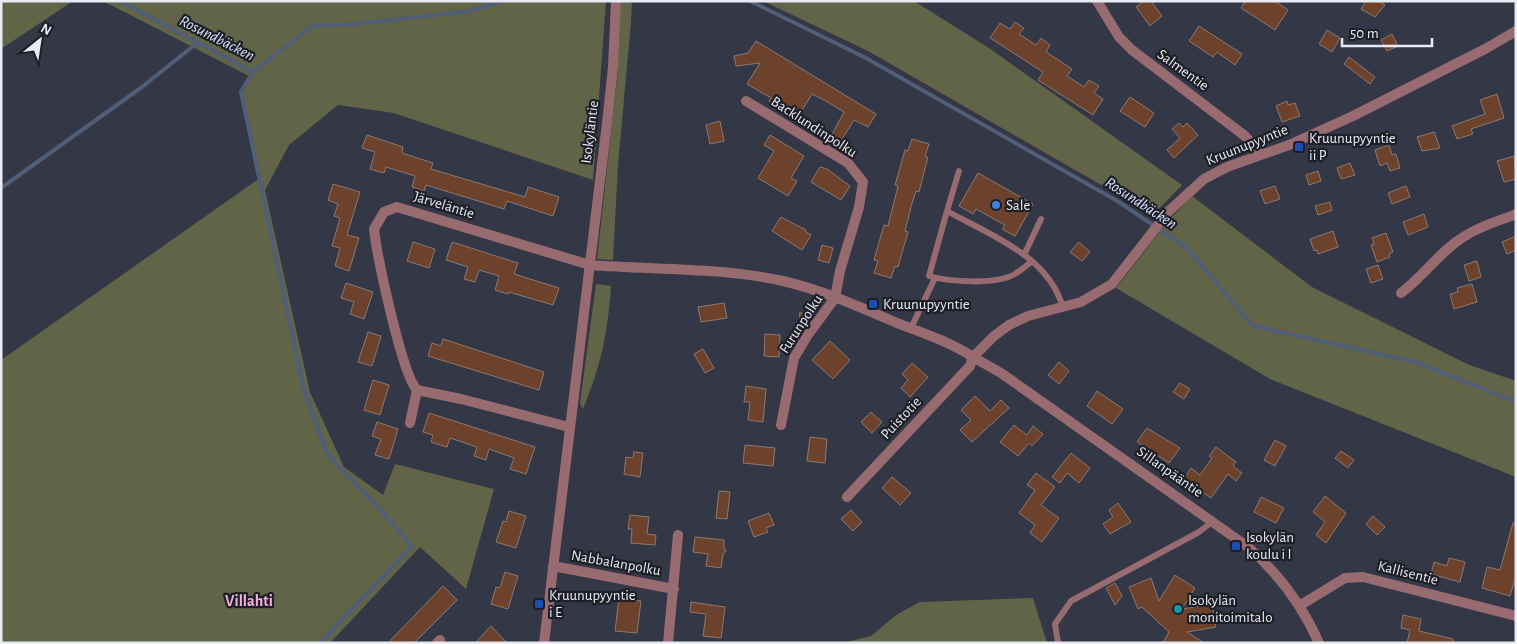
<svg xmlns="http://www.w3.org/2000/svg" width="1517" height="644" viewBox="0 0 1517 644" font-family="'Alegreya Sans',sans-serif">
<rect width="100%" height="100%" fill="#343746"/>
<!-- green -->
<path fill="#616447" d="M1 1H73L1 49Z
M103 1H606L593 180 394 113 338 105 289 145 265 190 310 392 344 467 383 495 395 464 494 489 466 589 420 547 330 643H1V360L260 178 241 92 249 76Z
M619 1H632L631 22 618 165 613 260 597 259 618 70Z
M763 1H914L989 48 1182 185 1151 217 1124 198 868 51Z
M1192 196 1312 287 1467 364 1516 381V477L1270 379 1116 288 1168 221Z
M596 284 611 286C608 332 601 366 583 409L580 403Z
M1033 598 1047 643H842L871 636 896 615 920 602Z"/>
<g fill="none" stroke-linecap="round" stroke-linejoin="round">
<!-- stream -->
<path stroke="#505e77" stroke-width="4" d="M120 1 253 72 312 26 354 24 471 11 501 1
M750 1 864 57 1119 202 1187 248 1253 326 1416 362 1516 402
M253 72 241 92 303 386 325 449 336 464 375 504 412 546 320 643
M1 188 142 87 197 43"/>
</g>
<!-- building -->
<path fill="#6c422d" stroke="#8b7970" d="M1144 1H1151L1162 16 1150 26 1136 7Z
M1245 1H1275L1288 10 1275 30 1241 8Z
M1366 1H1378L1385 5 1375 17 1361 9Z
M1015 22 1024 28 1019 34 1036 45 1041 38 1050 45 1046 52 1072 69 1067 76 1084 87 1089 80 1099 86 1094 93 1103 99 1093 115 1038 80 1043 72 990 38 1000 23 1010 29Z
M1199 26 1242 54 1235 65 1217 52 1213 57 1189 41Z
M1327 30 1340 38 1332 52 1319 44Z
M1392 34 1398 46 1387 51 1381 40Z
M756 41 876 114 868 127 854 120 839 144 830 138 844 112 826 101 812 94 797 118 769 101 771 98 747 84 760 63 736 66 734 56 748 53Z
M1349 57 1375 77 1370 84 1344 64Z
M1497 94 1504 118 1471 129 1473 134 1457 139 1452 126 1485 114 1480 100Z
M1130 97 1154 113 1145 127 1120 111Z
M1287 101 1288 105 1295 103 1300 116 1282 122 1276 106Z
M720 121 724 141 710 144 706 125Z
M1179 123 1183 127 1187 123 1198 135 1174 158 1167 150 1180 138 1172 129Z
M1434 132 1440 148 1422 151 1417 137Z
M367 135 403 147 402 153 433 163 431 169 525 197 528 187 559 197 553 216 507 201 504 209 426 185 424 191 412 187 415 176 386 167 384 173 370 169 375 152 362 148Z
M770 135 804 156 791 178 797 181 788 196 758 178 774 151 764 145Z
M912 139 929 144 925 156 928 157 919 192 916 191 912 203 905 231 908 232 898 267 895 266 891 278 874 273 878 261 874 260 884 225 888 226 898 186 895 185 905 150 908 151Z
M1389 145 1392 155 1396 154 1400 168 1390 171 1387 163 1380 166 1375 150Z
M1514 156 1516 179 1504 182 1497 161Z
M1350 163 1355 175 1341 179 1337 168Z
M820 167 827 169 850 186 841 200 811 182Z
M1318 171 1321 181 1309 185 1306 175Z
M978 173 1033 204 1015 236 1002 229 1005 225 976 209 973 214 959 206Z
M333 184 360 192 347 235 359 238 349 271 335 266 340 248 332 246 340 218 334 216 338 204 328 200Z
M1275 186 1280 199 1265 204 1260 191Z
M1406 186 1410 197 1392 204 1388 193Z
M1330 202 1332 210 1318 215 1315 206Z
M1424 214 1428 227 1408 235 1403 222Z
M781 217 806 230 805 231 811 235 802 250 772 231Z
M1333 231 1338 247 1318 254 1317 250 1314 251 1310 239Z
M1386 233 1393 252 1389 254 1390 257 1377 262 1371 245 1374 244 1372 238Z
M1516 236V250L1507 254 1502 242Z
M413 242 435 249 429 268 407 261Z
M452 242 518 263 514 274 559 288 553 305 509 292 508 294 495 290 499 276 479 270 475 282 464 279 468 267 446 260Z
M1079 242 1090 252 1082 261 1070 252Z
M822 245 833 248 829 263 818 260Z
M1477 261 1481 277 1469 281 1464 265Z
M1378 265 1383 279 1371 283 1366 269Z
M346 283 373 292 364 319 350 314 354 302 341 298Z
M1472 284 1477 302 1454 309 1450 294 1458 292 1457 288Z
M724 303 727 318 701 322 698 307Z
M800 312 810 318 798 337Z
M368 332 381 336 372 366 358 362Z
M765 334 780 335 779 357 764 356Z
M443 339 544 372 539 390 428 356 432 343 441 346Z
M830 341 850 360 833 379 812 360Z
M703 349 714 368 705 373 694 354Z
M1059 362 1069 371 1059 384 1048 375Z
M912 363 928 377 910 397 901 388 908 380 902 374Z
M373 380 389 385 380 415 364 410Z
M1180 383 1190 389 1184 399 1173 392Z
M746 386 766 389 763 422 748 420 750 402H744Z
M1097 391 1123 409 1112 424 1087 406Z
M975 396 990 411 1001 400 1009 408 972 442 960 430 971 420 961 410Z
M871 412 882 422 872 433 861 422Z
M429 413 535 447 526 474 510 469 514 458 489 449 486 460 474 456 477 447 450 438 447 447 431 442 433 435 423 432Z
M377 422 398 429 389 459 375 455 381 439 372 436Z
M1014 425 1027 435 1033 426 1043 434 1032 446 1029 443 1018 456 1000 442Z
M1147 428 1180 448 1169 463 1137 442Z
M810 437 827 439 825 463 807 461Z
M1275 440 1286 446 1275 466 1264 460Z
M745 445 775 448 773 466 743 463Z
M1216 447 1236 462 1233 466 1242 473 1236 481 1228 474 1211 498 1184 479 1191 468 1200 475 1212 458 1209 456Z
M1341 451 1354 460 1348 468 1335 458Z
M634 452 643 453 640 477 624 474 626 457 633 458Z
M1071 453 1090 468 1079 483 1067 473 1060 483 1052 477Z
M1036 473 1055 487 1041 505 1059 518 1042 542 1030 533 1035 525 1019 513 1035 490 1027 485Z
M892 477 911 493 900 505 882 488Z
M719 491 730 492 727 519 716 518Z
M1325 496 1346 513 1326 543 1316 535 1325 522 1313 512Z
M1261 497 1284 508 1276 523 1254 512Z
M1118 503 1131 522 1110 534 1103 524 1113 517 1109 510Z
M851 510 862 522 853 531 841 519Z
M509 511 526 516 516 548 496 542 503 521 506 522Z
M769 513 774 525 766 528 768 532 754 537 748 521Z
M630 515 649 517 647 534 656 535 655 545 631 543 632 529H628Z
M1373 516 1385 527 1377 535 1366 524Z
M1513 523H1516V576L1510 596 1482 588 1487 567 1500 570Z
M695 537 724 540V548L726 551 723 554 721 568 706 566 708 554 693 552Z
M1449 558 1465 562 1460 582 1431 574 1434 562 1447 566Z
M505 572 518 576 508 609 491 604 496 587 500 588Z
M1175 575 1195 588 1182 609 1212 604 1216 627 1187 632 1204 643H1163L1169 632 1142 607 1138 609 1129 587 1151 578 1159 601Z
M1115 583 1122 596 1115 605 1106 588Z
M443 586 457 600 414 643H388Z
M619 598 641 601 637 633 615 631Z
M691 602 725 607 721 638 703 636 706 614 690 612Z
M1403 615 1421 619 1419 631 1453 639V643H1407L1410 630 1401 628Z
M491 626 507 643H475Z"/>
<g fill="none" stroke-linecap="round" stroke-linejoin="round">
<!-- service -->
<path stroke="#976b70" stroke-width="6" d="M959 171 947 211C990 235 1049 256 1063 308
M947 211 929 276C949 282 996 285 1015 274 1020 271 1026 266 1031 262
M1024 255 1041 219
M911 328 935 278
M1058 643 1055 624 1071 601 1199 532 1213 521"/>
<!-- minor -->
<path stroke="#976b70" stroke-width="10" d="M1097 1 1119 37 1132 50 1245 136 1261 154
M746 101 848 163 863 182 859 207 840 271 835 298 807 336 794 358 781 425
M1401 293C1424 276 1441 250 1465 236 1480 226 1499 221 1516 214
M410 423 417 390
M569 427 461 399 417 390C402 375 377 256 374 229L384 212 397 207 590 265
M847 497 970 366 973 357 1001 373 1248 547C1279 574 1302 605 1319 643
M553 566 674 589
M1299 606 1345 578 1363 577 1516 616
M437 643 440 640
M668 643 678 535"/>
<!-- tertiary -->
<path stroke="#976b70" stroke-width="10" d="M590 265C654 270 720 267 783 281 822 290 860 307 897 323 923 333 950 342 973 357L994 336 1009 325 1028 316 1081 302 1112 284 1169 211 1204 179 1227 167 1289 145 1353 116 1485 49 1516 31
M544 643 607 123 613 67 616 1"/>
</g>
<!-- markers -->
<g fill="#1a4fb4" stroke="#1e1f26" stroke-width="2">
<rect x="1294" y="142" width="10" height="10" rx="2.5"/>
<rect x="868" y="299" width="10" height="10" rx="2.5"/>
<rect x="1231" y="541" width="10" height="10" rx="2.5"/>
<rect x="534" y="599" width="10" height="10" rx="2.5"/>
</g>
<circle fill="#3f7fe0" stroke="#1e1f26" stroke-width="2" cx="996" cy="205" r="5"/>
<circle fill="#0f9aa8" stroke="#1e1f26" stroke-width="2" cx="1178" cy="609" r="5"/>
<g text-anchor="middle" dominant-baseline="central" stroke-width="4.5" stroke-linejoin="round" paint-order="stroke">
<!-- street labels -->
<g font-size="15" fill="#e9ebf4" stroke="#1e1f26">
<text transform="translate(1183 70) rotate(36)">Salmentie</text>
<text transform="translate(814 127) rotate(33)">Backlundinpolku</text>
<text transform="translate(590 132) rotate(-83)">Isokyläntie</text>
<text transform="translate(1247 145) rotate(-22)">Kruunupyyntie</text>
<text transform="translate(444 205) rotate(17)">Järveläntie</text>
<text transform="translate(801 324) rotate(-57)">Furunpolku</text>
<text transform="translate(901 418) rotate(-47)">Puistotie</text>
<text transform="translate(1170 472) rotate(35)">Sillanpääntie</text>
<text transform="translate(616 563) rotate(10)">Nabbalanpolku</text>
<text transform="translate(1408 573) rotate(14)">Kallisentie</text>
</g>
<!-- poi labels -->
<g font-size="15" fill="#e9ebf4" stroke="#1e1f26" text-anchor="start">
<text x="1309" y="138">Kruunupyyntie<tspan x="1309" dy="17">ii P</tspan></text>
<text x="1006" y="205">Sale</text>
<text x="883" y="304">Kruunupyyntie</text>
<text x="1246" y="537">Isokylän<tspan x="1246" dy="17">koulu i I</tspan></text>
<text x="549" y="595">Kruunupyyntie<tspan x="549" dy="17">i E</tspan></text>
<text x="1188" y="600">Isokylän<tspan x="1188" dy="17">monitoimitalo</tspan></text>
</g>
<!-- water labels -->
<g font-size="16" font-style="italic" fill="#d5e3fd" stroke="#1e1f26">
<text transform="translate(217 38) rotate(27)">Rosundbäcken</text>
<text transform="translate(1141 203) rotate(33)">Rosundbäcken</text>
</g>
<!-- neighbourhood labels -->
<g font-size="16" font-weight="bold" fill="#f4afdd" stroke="#1e1f26">
<text x="249" y="601">Villahti</text>
</g>
</g>
<!-- border -->
<rect width="1517" height="644" fill="none" stroke="#e9ebf4" stroke-width="5"/>
<!-- north arrow -->
<g transform="translate(40 40) rotate(30)" stroke="#1e1f26" stroke-width="4" paint-order="stroke">
<path d="M0-4L9 19L0 12L-9 19Z" fill="#e9ebf4"/>
<text y="-8" font-size="14" font-weight="bold" text-anchor="middle" fill="#e9ebf4">N</text>
</g>
<!-- scale -->
<path d="M1342 38v8h90v-8" fill="none" stroke="#e9ebf4" stroke-width="2.5"/>
<text x="1350" y="38" font-size="15" fill="#e9ebf4" stroke="#1e1f26" stroke-width="4" paint-order="stroke">50 m</text>
</svg>
